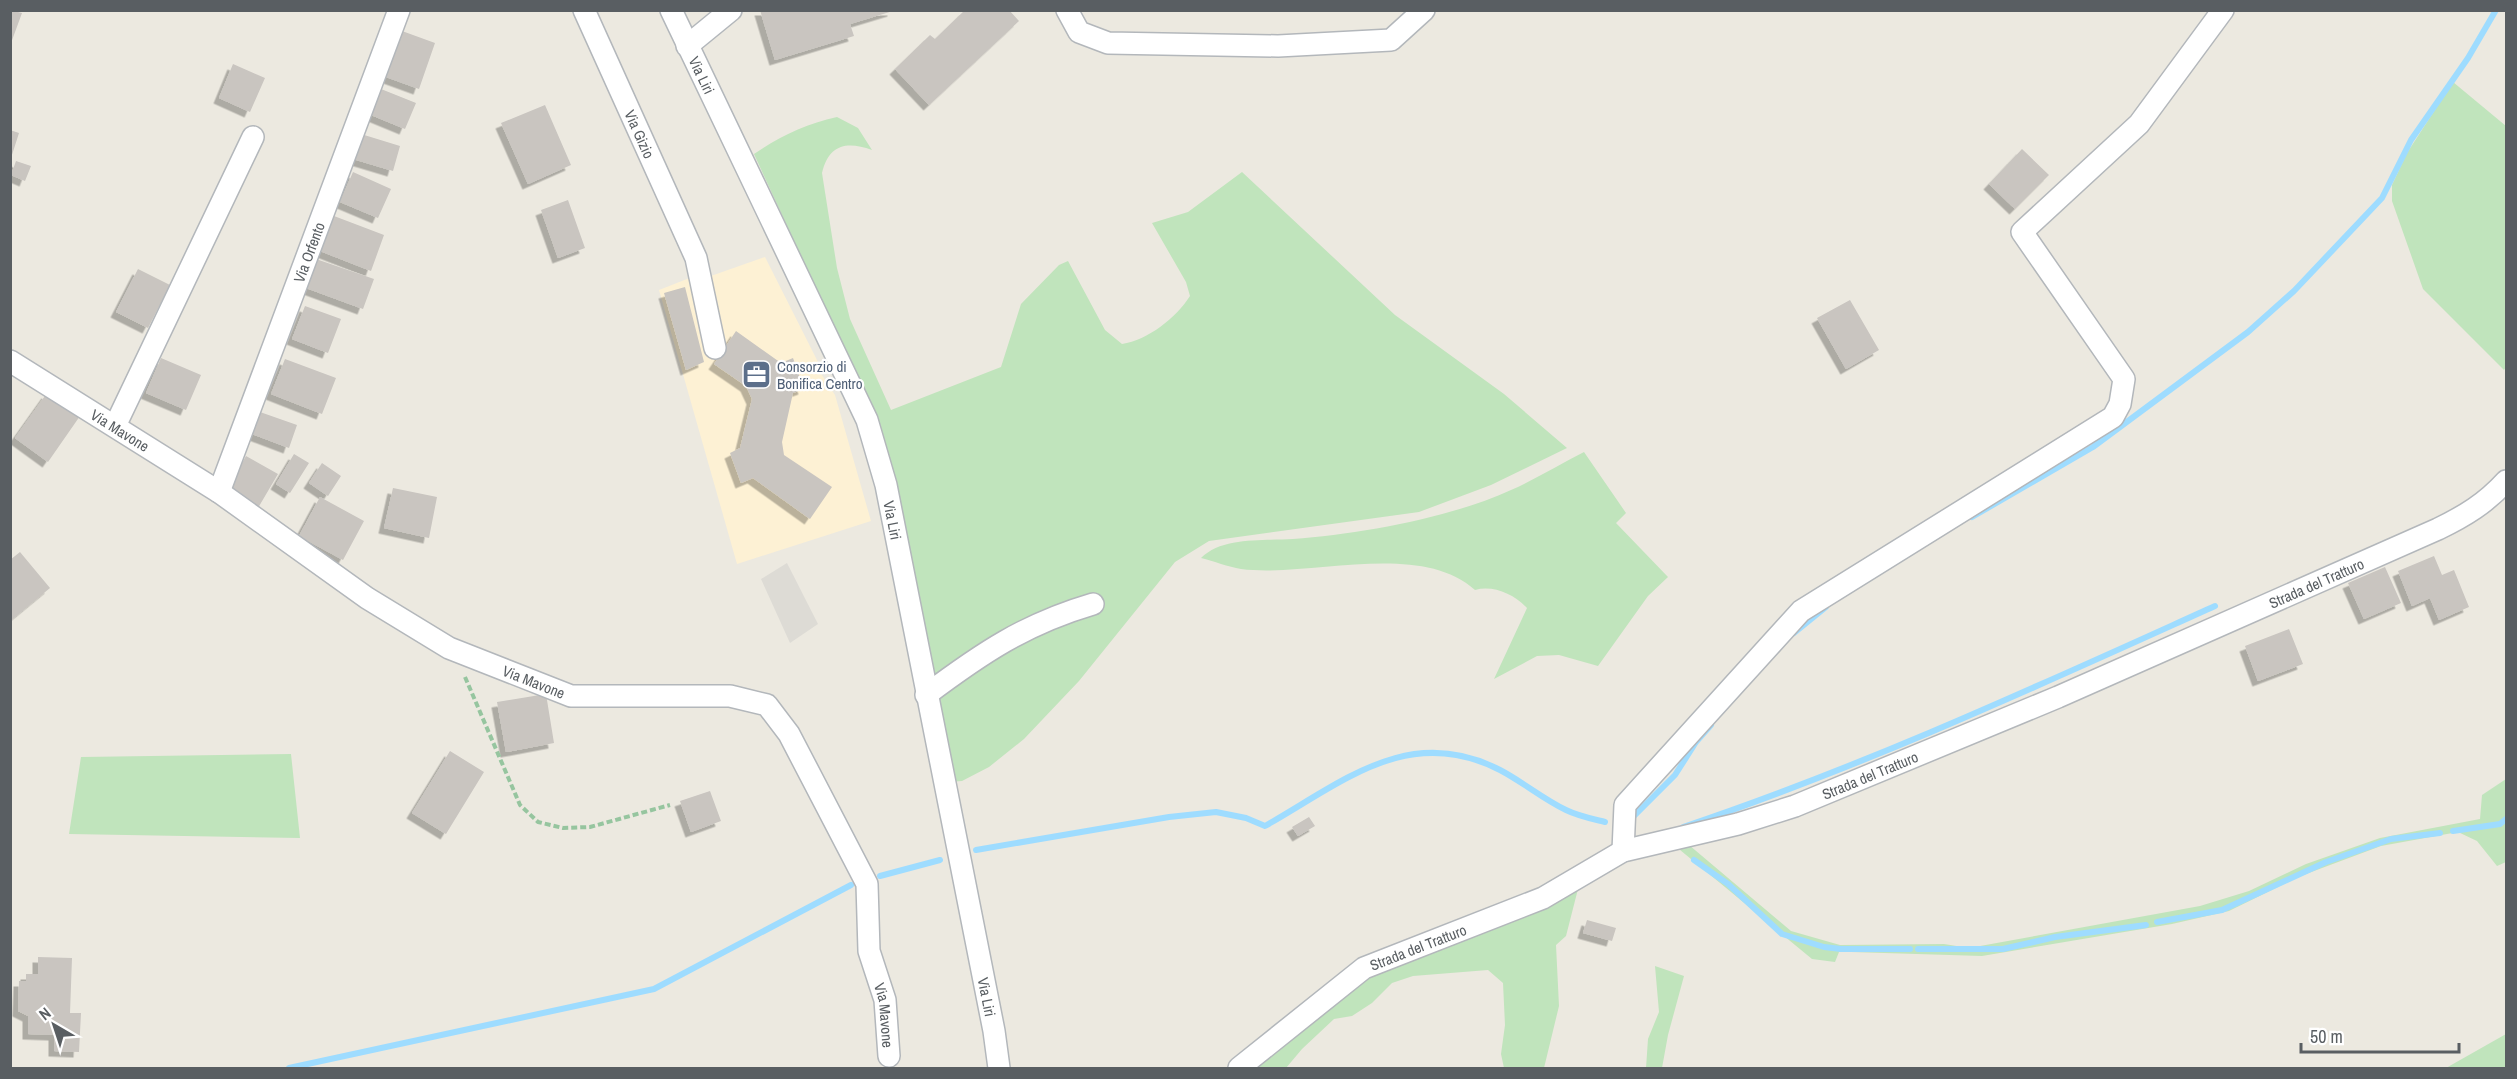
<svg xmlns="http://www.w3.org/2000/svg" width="2517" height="1079" viewBox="0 0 2517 1079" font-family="'Archivo Narrow',sans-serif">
<defs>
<filter id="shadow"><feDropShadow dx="-5.5" dy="5.5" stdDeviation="0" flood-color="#0004"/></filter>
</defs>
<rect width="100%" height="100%" fill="#ece9e0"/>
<!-- commercial -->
<path fill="#fdf1d4" d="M765 257 818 362 820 372 835 395 871 521 737 564 659 290 687 279 708 277Z"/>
<!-- industrial -->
<path fill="#dddbd5" d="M787 563 818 624 790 643 761 579Z"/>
<!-- green -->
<path fill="#c0e4bc" d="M2453 82 2506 126V367L2504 370 2423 289 2392 201V185L2407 153Z
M837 117 858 128 872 150C847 141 829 144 822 173L837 268 850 319 891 410 1001 367 1021 304 1059 265 1068 261 1105 330 1122 344C1148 340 1176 318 1190 296L1186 282 1152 223 1188 212 1242 172 1395 315 1504 394 1567 448 1491 485 1419 512 1209 541 1175 562 1079 681 1024 739 989 767 962 781 948 782 877 422 754 154C780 136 806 124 837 117Z
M1584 452 1626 513 1616 523 1668 577 1648 596 1598 666 1559 655 1537 656 1494 679 1527 608C1514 594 1493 585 1475 590 1419 540 1310 578 1241 569 1228 567 1214 561 1201 558 1223 536 1264 541 1293 539 1360 534 1450 518 1511 490 1536 479 1560 464 1584 452Z
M291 754 300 838 69 834 81 757Z
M2506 779V862L2497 866 2477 841 2458 832 2381 846 2298 877 2229 911 2172 924 1982 956 1851 952H1839L1835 962 1812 959 1674 845H1689L1791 931 1840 945 1944 944 1969 948 2200 906 2249 891 2306 864 2380 838 2480 819 2482 795Z
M1578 889 1566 936 1556 945 1559 1006 1544 1068H1504L1501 1054 1505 1025 1503 983 1488 970 1413 976 1392 983 1372 1003 1352 1016 1334 1019 1302 1049 1286 1068H1246L1370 972Z
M1655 966 1684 976 1668 1035 1662 1068H1646L1648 1039 1659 1012Z
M2506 1034V1068H2446Z"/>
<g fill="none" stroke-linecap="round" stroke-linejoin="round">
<!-- stream -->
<path stroke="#9edcff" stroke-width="6" d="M1972 517 2093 447 2248 332 2294 291 2382 198 2411 140 2468 58 2496 10
M1794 633 1826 607
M1631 819 1675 775 1696 742 1711 725
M1683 827C1865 766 2040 685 2215 606
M2453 831 2500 824 2506 819
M976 850 1169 817 1216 812 1246 818 1265 826C1343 782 1409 723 1500 770 1523 782 1543 799 1566 810 1578 816 1593 819 1605 822
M1694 860 1728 884 1782 934 1824 947 1841 949H1910
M880 876 940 860
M2157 922 2222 910 2326 862 2391 839 2440 833
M1918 949H2003L2055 937 2146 925
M289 1068 654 989 851 885"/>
</g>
<!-- building -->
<path fill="#c9c5c0" filter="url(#shadow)" d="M10 10 22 13 11 43H10Z
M760 10H893V11L850 24 854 36 775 60Z
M965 10H1009L1019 21 929 105 895 69 930 35 935 39Z
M402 31 435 43 419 89 386 77Z
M233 64 265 78 250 112 219 98Z
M381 89 416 103 405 129 371 115Z
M545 105 571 165 528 184 501 123Z
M10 130 19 133 11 158H10Z
M361 134 400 146 393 171 353 159Z
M2022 149 2049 175 2015 209 1989 184Z
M16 161 31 166 25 181 11 175Z
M353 172 391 189 378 218 340 202Z
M568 200 585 248 558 258 541 210Z
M334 216 384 235 371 271 320 251Z
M316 259 374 279 363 309 306 288Z
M138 269 170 285 148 328 116 312Z
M685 287 704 362 686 370 664 293Z
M1850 300 1879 350 1846 369 1817 318Z
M305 306 341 319 328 353 292 339Z
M736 331 781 363 793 358 804 389 793 393 782 442 784 455 832 487 810 519 753 478 741 483 730 453 740 448 752 399 746 386 714 364Z
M161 358 201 375 186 410 146 393Z
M285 359 336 378 322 414 271 394Z
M47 393 80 416 48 462 15 438Z
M260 412 297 425 289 448 252 434Z
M294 454 309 463 290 493 276 484Z
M246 456 278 474 258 508 227 490Z
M322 463 341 476 328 496 309 483Z
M393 488 437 497 429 538 384 528Z
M320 497 364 521 343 560 299 536Z
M20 552 50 588 10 621V560Z
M2434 556 2442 575 2454 570 2469 607 2439 620 2430 598 2412 606 2398 571Z
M2385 567 2401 603 2364 619 2348 583Z
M2289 629 2303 664 2258 681 2245 646Z
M546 694 554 743 506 752 497 702Z
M450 751 484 772 446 834 412 813Z
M710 791 721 821 691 832 680 801Z
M1309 817 1315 826 1298 836 1292 827Z
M1587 920 1616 928 1612 941 1583 933Z
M38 957 72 958 70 1013H81L79 1052 54 1051V1035L28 1034V1016L18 1011 19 981H26V974H38Z"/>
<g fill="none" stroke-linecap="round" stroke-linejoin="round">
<defs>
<g id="minor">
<path id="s1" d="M584 10 696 258 715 348"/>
<path id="s2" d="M671 10 867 420 886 485 994 1031 999 1068"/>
<path d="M1067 10 1079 32 1108 43 1278 46 1391 40 1424 10"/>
<path d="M687 46 731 10"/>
<path id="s3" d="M10 361 219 492 367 598 449 648 571 696H730L767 705 789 734 867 884 869 951 885 1000 889 1056"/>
<path d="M115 426 253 137"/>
<path id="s4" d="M219 492 399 10"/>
<path d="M926 695C982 653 1025 624 1093 604"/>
<path d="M1623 851 1625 805 1801 611 2113 417 2120 404 2124 379 2022 232 2139 124 2223 10"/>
<path id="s5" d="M1239 1068 1364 968 1543 898 1623 851 1738 824 1795 806 2058 697 2438 529C2465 516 2486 503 2506 481"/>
</g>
</defs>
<!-- minor casing -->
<use href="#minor" stroke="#b3b7bb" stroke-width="24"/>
<!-- path -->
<path stroke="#96c59f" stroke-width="4" stroke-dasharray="6 3" stroke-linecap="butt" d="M465 677 520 805 538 822 563 828 590 827 670 805"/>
<!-- minor -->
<use href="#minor" stroke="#fff" stroke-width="21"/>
</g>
<!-- icons -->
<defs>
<symbol id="office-square" viewBox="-11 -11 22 22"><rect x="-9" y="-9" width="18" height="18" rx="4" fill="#5c6f8a" stroke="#fff"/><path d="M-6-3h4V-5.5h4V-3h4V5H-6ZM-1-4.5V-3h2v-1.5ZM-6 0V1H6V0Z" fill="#fff"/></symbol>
</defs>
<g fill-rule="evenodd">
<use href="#office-square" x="740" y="358" width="33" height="33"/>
</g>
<g text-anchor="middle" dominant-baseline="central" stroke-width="4.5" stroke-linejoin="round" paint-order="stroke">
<!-- street labels -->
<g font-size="15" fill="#595e62" stroke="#fff">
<text stroke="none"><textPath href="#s2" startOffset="72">Via Liri</textPath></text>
<text stroke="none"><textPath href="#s1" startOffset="136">Via Gizio</textPath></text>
<text stroke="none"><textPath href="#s4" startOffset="256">Via Orfento</textPath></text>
<text stroke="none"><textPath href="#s3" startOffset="130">Via Mavone</textPath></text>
<text stroke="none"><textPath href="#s2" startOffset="558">Via Liri</textPath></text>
<text stroke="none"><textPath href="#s5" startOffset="1190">Strada del Tratturo</textPath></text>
<text stroke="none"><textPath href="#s3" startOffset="616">Via Mavone</textPath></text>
<text stroke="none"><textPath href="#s5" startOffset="704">Strada del Tratturo</textPath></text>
<text stroke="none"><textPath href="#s5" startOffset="218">Strada del Tratturo</textPath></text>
<text stroke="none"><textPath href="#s2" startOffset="1044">Via Liri</textPath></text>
<text stroke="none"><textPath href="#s3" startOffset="1192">Via Mavone</textPath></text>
</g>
<!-- service labels -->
<g font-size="15" fill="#4e5e75" stroke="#fff" text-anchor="start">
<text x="777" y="366">Consorzio di<tspan x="777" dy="17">Bonifica Centro</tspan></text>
</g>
</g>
<!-- border -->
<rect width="2517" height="1079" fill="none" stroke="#595e62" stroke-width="24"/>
<!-- north arrow -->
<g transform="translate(54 1025) rotate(321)" stroke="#ffffff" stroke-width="4.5" paint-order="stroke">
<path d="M0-4.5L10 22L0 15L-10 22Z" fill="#595e62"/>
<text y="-9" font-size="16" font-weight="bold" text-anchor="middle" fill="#595e62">N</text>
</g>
<!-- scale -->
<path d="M2301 1043v9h158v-9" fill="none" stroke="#595e62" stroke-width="3"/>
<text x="2310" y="1043" font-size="18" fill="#595e62" stroke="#ffffff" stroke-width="4.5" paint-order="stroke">50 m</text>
</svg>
